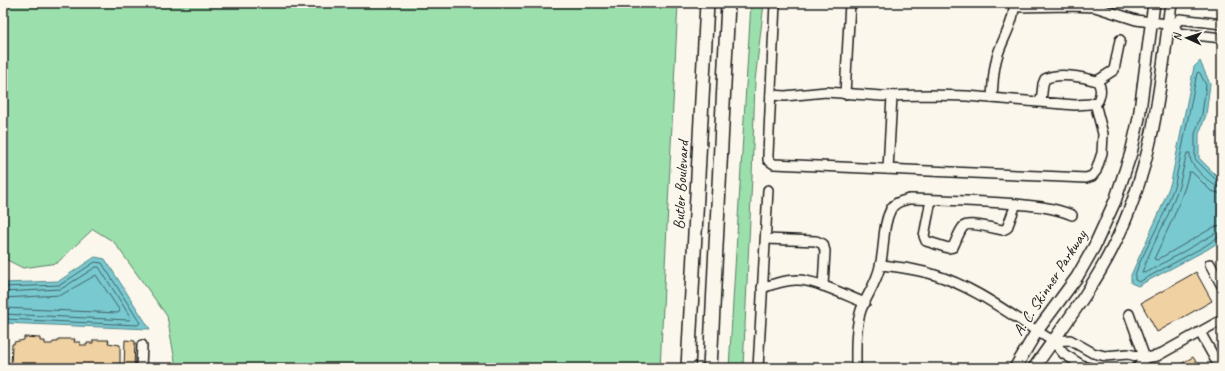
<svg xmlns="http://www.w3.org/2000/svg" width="1225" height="371" font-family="Caveat,sans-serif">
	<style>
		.green { fill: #9be0ac; stroke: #5c7e64 }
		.water { fill: #78c9d0; stroke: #538488 }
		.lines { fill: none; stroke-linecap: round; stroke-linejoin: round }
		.shore { stroke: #416164; stroke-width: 1 }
		.building { fill: #f0d1a2; stroke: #1c1c1c }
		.minor-casing { stroke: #1c1c1c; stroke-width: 12 }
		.major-casing { stroke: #1c1c1c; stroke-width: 14 }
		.highway-casing { stroke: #1c1c1c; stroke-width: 16 }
		.minor { stroke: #fbf7ec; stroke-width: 9 }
		.major { stroke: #fbf7ec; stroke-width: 11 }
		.highway { stroke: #fbf7ec; stroke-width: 13 }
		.labels { text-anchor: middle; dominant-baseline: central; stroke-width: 3.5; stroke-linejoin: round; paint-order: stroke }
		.street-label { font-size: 16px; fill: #1c1c1c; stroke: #fbf7ec }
	</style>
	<rect width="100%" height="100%" fill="#fbf7ec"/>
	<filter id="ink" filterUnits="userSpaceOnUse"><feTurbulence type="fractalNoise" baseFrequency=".025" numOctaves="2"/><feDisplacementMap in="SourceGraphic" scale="8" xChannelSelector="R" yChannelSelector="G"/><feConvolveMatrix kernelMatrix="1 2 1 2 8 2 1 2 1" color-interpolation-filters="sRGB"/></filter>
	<g filter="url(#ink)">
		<g class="green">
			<polygon points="3,3 678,3 660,368 175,368 175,361 167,316 114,242 93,229 57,263 23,268 3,258"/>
			<polygon points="751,3 764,3 755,81 752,177 743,368 729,368"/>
		</g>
		<g class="water">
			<polygon points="1200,61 1210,84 1206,115 1199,134 1199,158 1222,181 1222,240 1208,249 1138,286 1131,283 1131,275 1160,211 1171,182 1194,67"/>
			<polygon points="95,257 105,259 150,329 3,323 3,283 59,281"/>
		</g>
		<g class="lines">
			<g class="shore">
				<polyline points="1222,183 1218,182 1195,159 1195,134 1202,114 1206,85 1200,73 1198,72 1197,73 1175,184 1164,213 1139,264 1135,275 1135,280 1139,282 1205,246 1218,237 1222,237"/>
				<path d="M1222 188C1214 188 1196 170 1192 163 1190 160 1190 156 1190 153H1187L1179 186 1168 215 1151 250 1142 272 1145 273 1151 270 1216 233 1222 232"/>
				<polyline points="1222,194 1211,191 1192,172 1189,172 1185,187 1174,216 1154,259 1157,260 1214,227 1222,226"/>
				<polyline points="3,287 60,285 95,262 102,263 140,323 138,325 3,319"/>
				<polyline points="3,292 61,289 96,267 99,267 131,318 129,320 3,314"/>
				<polyline points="3,298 61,295 96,275 120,311 118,313 3,308"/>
			</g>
		</g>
		<g class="building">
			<polygon points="1196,272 1212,301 1157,332 1141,303"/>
			<polygon points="3,336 6,336 5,368 3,368"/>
			<polygon points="24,337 40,338 40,341 45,341 45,344 52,344 53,342 58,342 58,339 75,339 74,342 80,342 80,345 87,345 87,343 93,343 93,340 109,340 108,343 120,345 120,368 14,368 13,366 11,366 12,344 14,344 14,342 24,340"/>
			<polygon points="125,340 135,341 134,368 124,368"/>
			<polygon points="1193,357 1200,368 1174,368"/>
		</g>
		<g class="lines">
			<g class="minor-casing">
				<g id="minor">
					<polyline points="775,3 768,154 768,160 774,164 1086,178 1092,176 1096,171 1102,153 1103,134 1095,103"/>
					<polyline points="1014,7 1071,6 1095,7 1136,20 1174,25"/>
					<polyline points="1222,24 1180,19 1174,25 1178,33 1222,38"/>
					<polyline points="1097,81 1114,70 1120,40"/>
					<polyline points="845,94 850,3"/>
					<path d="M771 95 785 96 826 92 882 96 929 95 967 96 1075 105 1090 104 1098 101C1101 93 1102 88 1097 81 1083 77 1058 72 1045 79L1043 84 1041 102"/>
					<path d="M992 98C993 84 993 68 998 54 1003 38 1015 21 1014 3"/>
					<polyline points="888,169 892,96"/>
					<path d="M931 200 924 236 926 241 948 248 953 247C956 241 959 232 963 227 968 221 996 229 1003 230L1007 228 1016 204"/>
					<polyline points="766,239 816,241 823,244 825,251 823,286"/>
					<polyline points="1210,264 1222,286"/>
					<path d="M881 265C899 267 917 269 935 275 978 288 1014 318 1053 341"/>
					<path d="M762 288C773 284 784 280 796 280 814 279 847 296 865 303"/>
					<polyline points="1129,314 1145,358"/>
					<polyline points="1200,332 1218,322 1222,321"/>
					<polyline points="141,368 142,345"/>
					<polyline points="758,368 768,190"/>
					<path d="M856 368C856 349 855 329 861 310 867 295 877 282 880 266 885 247 882 226 891 209 895 202 902 201 909 199 940 200 972 201 1003 203 1027 205 1050 206 1072 215"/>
					<polyline points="1090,368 1085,367 1064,354 1053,341 1070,340 1093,353 1105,356 1128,354 1145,358 1157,356 1200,332 1220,368"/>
					<polyline points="1136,368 1138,367 1145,358"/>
				</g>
			</g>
			<g class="major-casing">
				<g id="major">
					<polyline points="1015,368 1037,331 1077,277 1094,247 1115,201 1131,153 1139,118 1154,3"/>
					<path d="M1034 368C1061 329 1091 291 1112 249 1153 169 1160 90 1171 3"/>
				</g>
			</g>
			<g class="highway-casing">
				<g id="highway">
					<polyline points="688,368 707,3"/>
					<polyline points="710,368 728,3"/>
				</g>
			</g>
			<use href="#minor" class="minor"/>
			<use href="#major" class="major"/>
			<use href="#highway" class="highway"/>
		</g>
	</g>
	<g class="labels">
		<g class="street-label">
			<text transform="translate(681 185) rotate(-87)">Butler Boulevard</text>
			<text transform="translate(1050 283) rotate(-57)">A. C. Skinner Parkway</text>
		</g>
	</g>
	<rect width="1225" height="371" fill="none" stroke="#fbf7ec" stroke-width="16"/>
	<rect x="8" y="8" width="1209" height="355" fill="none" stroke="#1c1c1c" stroke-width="1.5" filter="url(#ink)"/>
	<g transform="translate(1187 38) rotate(273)" stroke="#fbf7ec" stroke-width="3" paint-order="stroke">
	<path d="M0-3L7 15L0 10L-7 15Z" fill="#1c1c1c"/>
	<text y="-6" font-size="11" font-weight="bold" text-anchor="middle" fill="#1c1c1c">N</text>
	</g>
</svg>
